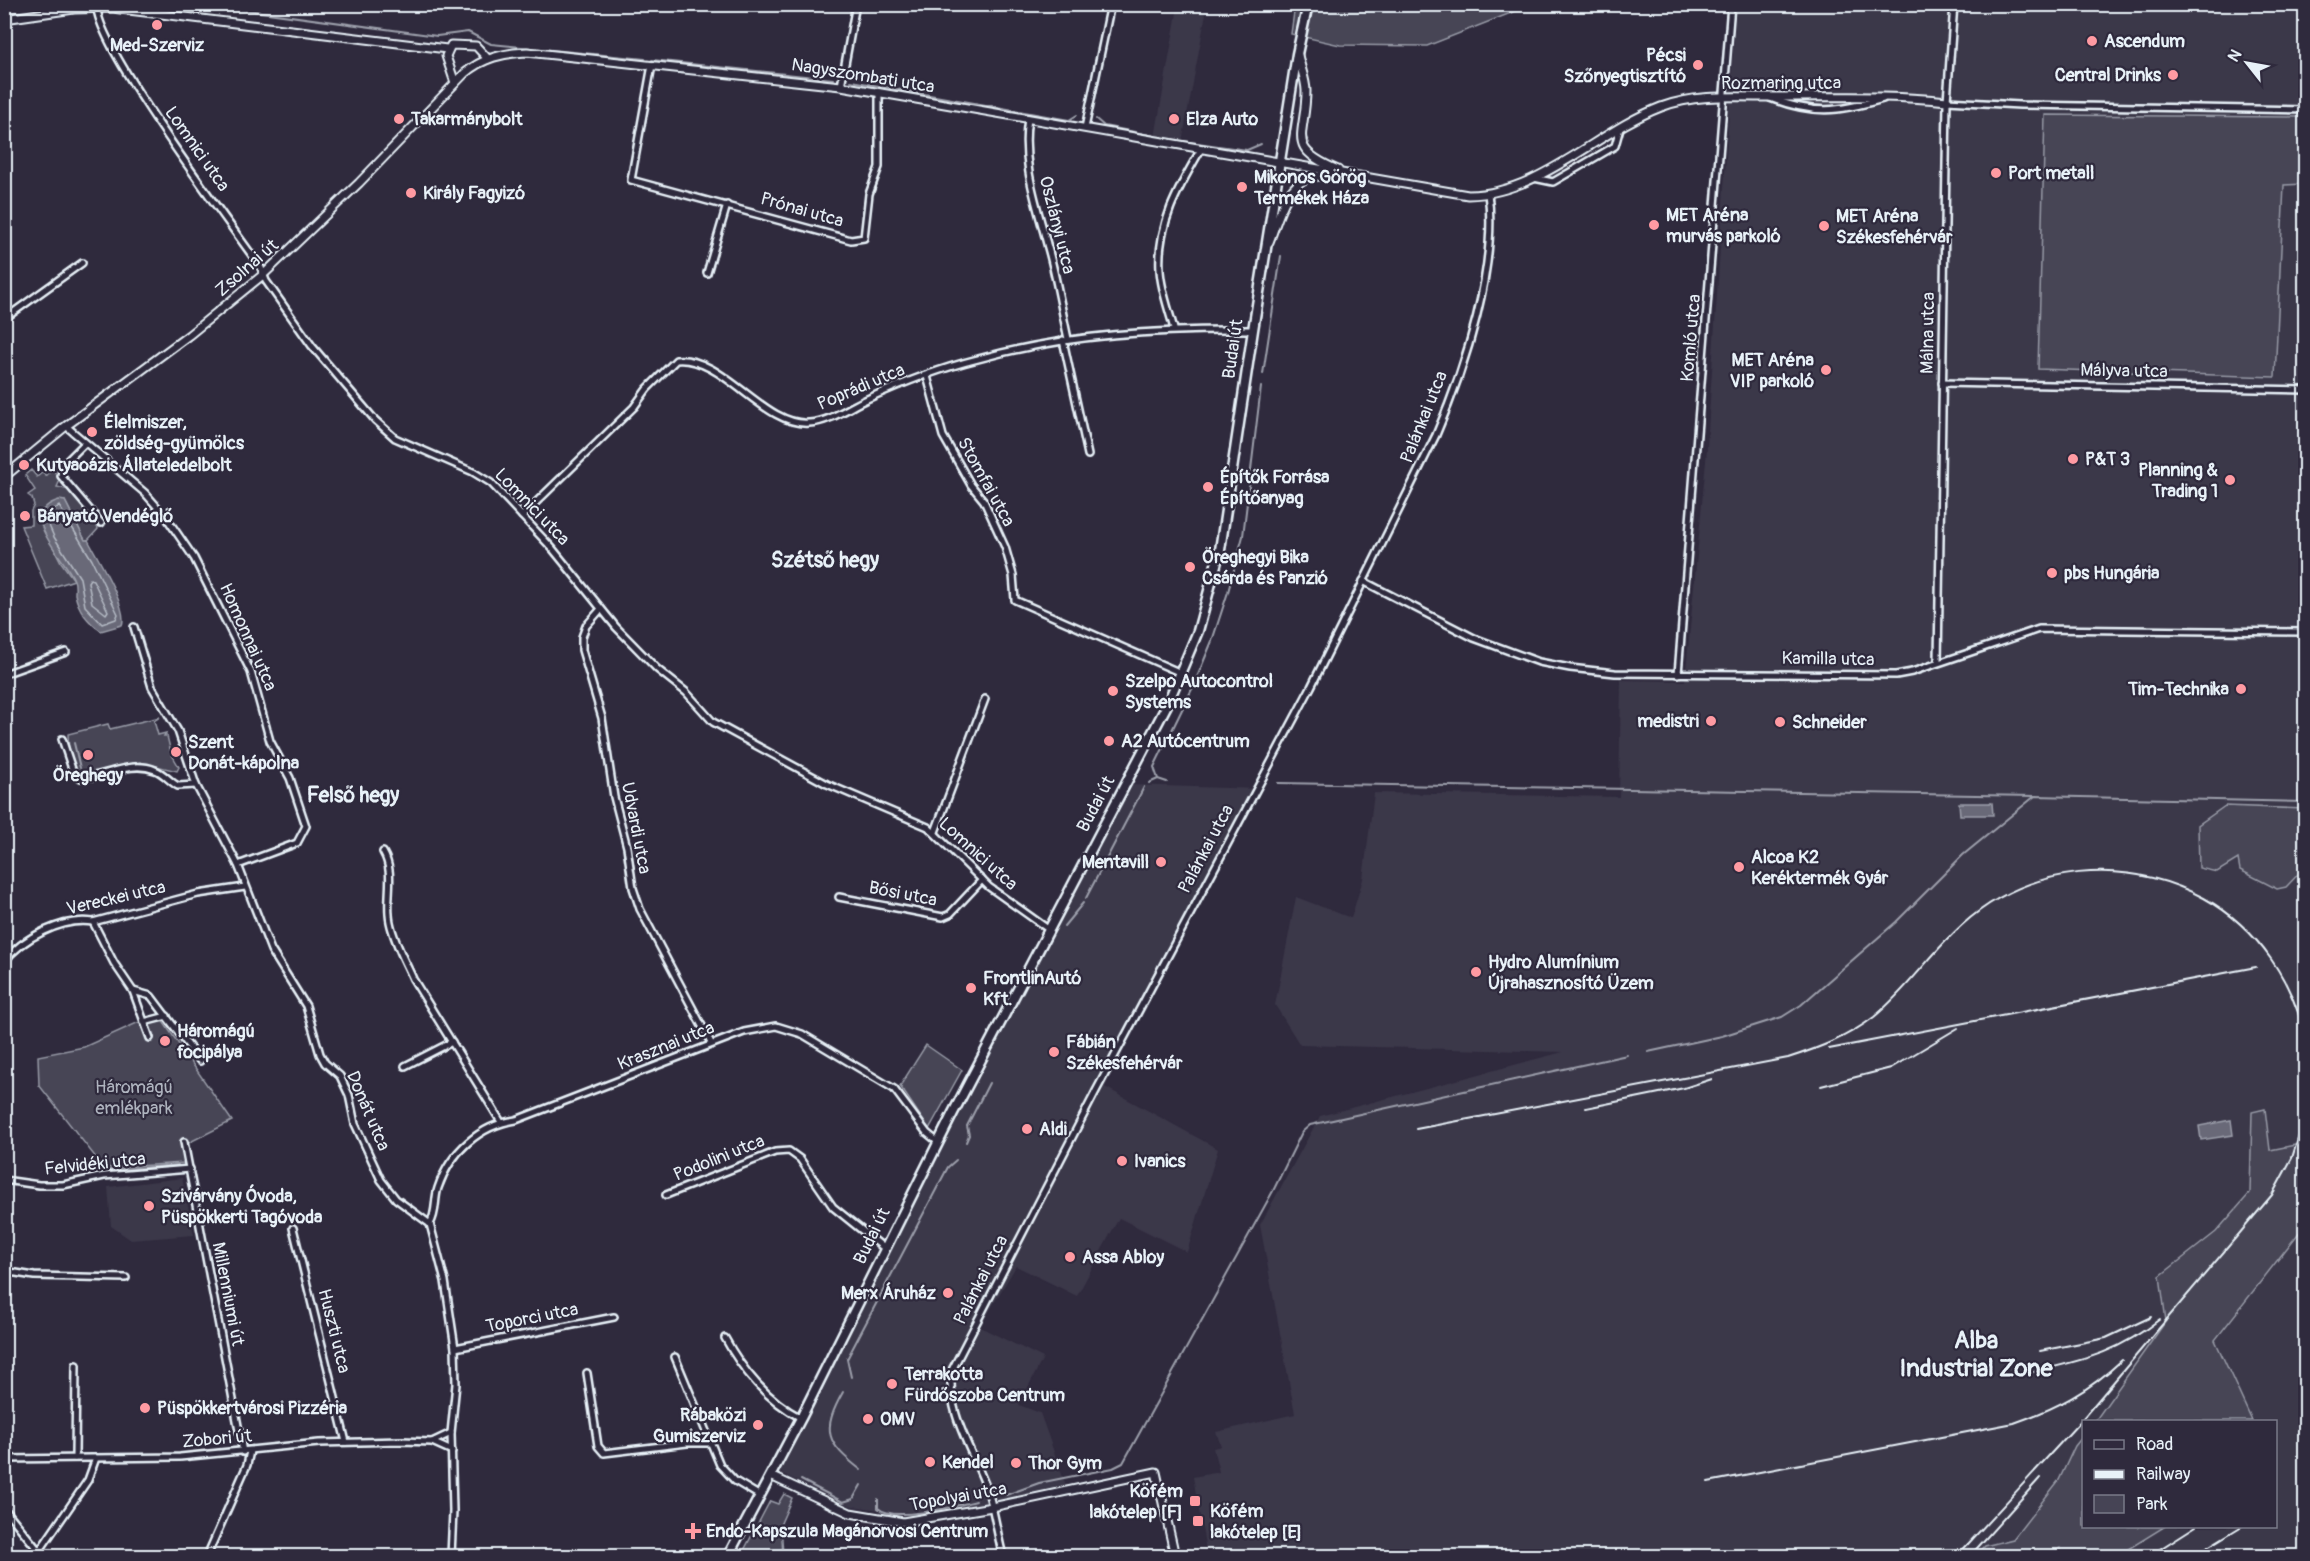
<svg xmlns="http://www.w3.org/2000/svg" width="2310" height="1561" font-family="Pangolin,sans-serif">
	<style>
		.built { fill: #3b3749 }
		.green { fill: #464455; stroke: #979aa6; stroke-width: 1.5 }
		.water { fill: #696978; stroke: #9c9fab; stroke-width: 1.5 }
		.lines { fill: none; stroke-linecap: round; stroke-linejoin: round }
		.shore { stroke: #b5bbc5; stroke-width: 1.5 }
		.stream { stroke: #9c9fab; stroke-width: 2 }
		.minor-casing { stroke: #e8f1f8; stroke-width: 10 }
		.tertiary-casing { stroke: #e8f1f8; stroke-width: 11 }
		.primary-casing { stroke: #e8f1f8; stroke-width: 13 }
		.minor { stroke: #2f2a3d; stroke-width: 5 }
		.tertiary { stroke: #2f2a3d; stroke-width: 7 }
		.primary { stroke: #2f2a3d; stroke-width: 8 }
		.rail { stroke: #e8f1f8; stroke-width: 2 }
		.poi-dot { fill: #ff9aa2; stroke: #2f2a3d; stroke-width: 2 }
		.labels { text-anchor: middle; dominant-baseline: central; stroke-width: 4.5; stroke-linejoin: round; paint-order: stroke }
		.poi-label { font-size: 18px; font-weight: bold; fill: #e8f1f8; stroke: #2f2a3d; text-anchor: start }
		.street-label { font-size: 18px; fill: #e8f1f8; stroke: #2f2a3d }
		.park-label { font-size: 18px; fill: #afb4bf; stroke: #2f2a3d }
		.quarter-label { font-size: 21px; font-weight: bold; fill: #e8f1f8; stroke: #2f2a3d }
		.district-label { font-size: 24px; font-weight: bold; fill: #e8f1f8; stroke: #2f2a3d }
	</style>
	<rect width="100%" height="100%" fill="#2f2a3d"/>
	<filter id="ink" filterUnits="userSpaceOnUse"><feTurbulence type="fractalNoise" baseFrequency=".0167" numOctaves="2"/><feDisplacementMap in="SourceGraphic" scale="12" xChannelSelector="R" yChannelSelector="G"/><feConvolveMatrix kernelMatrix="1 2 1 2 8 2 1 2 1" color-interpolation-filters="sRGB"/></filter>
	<g filter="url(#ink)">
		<g class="built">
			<polygon points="1736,5 2305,5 2305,117 2045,115 2038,368 2275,377 2284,184 2306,184 2305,809 2225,806 2198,826 2199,868 2217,872 2238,859 2286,887 2305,867 2305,1143 2270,1150 2265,1109 2252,1113 2250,1193 2216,1232 2160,1276 2167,1321 2110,1404 2095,1421 2084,1422 2083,1436 2075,1446 2059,1480 2013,1539 1985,1546 1976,1556 1207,1556 1193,1477 1219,1472 1213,1448 1221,1446 1216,1432 1295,1414 1260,1225 1320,1116 1563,1052 1300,1045 1275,1005 1296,897 1351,918 1363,879 1374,793 1619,797 1621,680 1685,681 1706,461"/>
			<polygon points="1178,7 1206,13 1182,142 1155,137"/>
			<polygon points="1129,785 1262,789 1105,1087 1218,1149 1187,1252 1119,1218 1077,1296 1016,1266 980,1327 1043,1358 1019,1405 1040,1413 1069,1494 901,1513 851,1506 776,1471"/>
			<polygon points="182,1178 194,1235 131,1240 111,1226 108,1187"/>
			<polygon points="2305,1225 2305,1556 2117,1556 2164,1527 2276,1526 2276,1422 2252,1421 2215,1340"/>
		</g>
		<g class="green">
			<polygon points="1295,5 1531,5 1427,46 1340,45 1291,34"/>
			<polygon points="2045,115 2305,117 2305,184 2284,185 2275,377 2038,369"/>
			<polygon points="31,470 37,477 43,472 46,476 52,470 61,478 57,487 69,490 93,517 98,529 88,540 85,540 65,501 41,523 61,562 74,580 47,589 21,526 31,525 31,511 34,505 32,498 28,495 35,490 25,475"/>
			<path d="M160 717 154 721 158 735 166 733 164 736H167L171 753 179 767 177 771 140 762 87 775 78 773C70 762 68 747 68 734L108 724 110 729Z"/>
			<polygon points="2225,806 2305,809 2305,867 2286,887 2277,889 2240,870 2238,859 2217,872 2199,868 2198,825"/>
			<polygon points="162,1020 232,1121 182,1146 184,1163 104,1168 39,1085 38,1056 84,1047 137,1023"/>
			<polygon points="926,1045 962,1070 929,1129 900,1086"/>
			<polygon points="2265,1109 2270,1150 2305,1143 2305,1225 2215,1340 2252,1421 2095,1421 2166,1321 2160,1276 2216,1232 2250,1193 2252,1112"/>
			<polygon points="2083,1436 2084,1526 2164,1527 2117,1556 2065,1556 2060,1548 2050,1556 1976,1556 1985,1546 2013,1539 2059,1480 2075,1446"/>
			<polygon points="784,1494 792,1498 781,1523 783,1556 741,1556 770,1501 778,1504"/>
		</g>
		<g class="water">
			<path d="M59 500 65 501 85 540H88C97 557 129 609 122 625L101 631C89 623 78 610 75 594 75 590 76 584 74 580 67 559 13 514 59 500Z"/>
			<polygon points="1959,803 1992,803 1993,815 1960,815"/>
			<polygon points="2231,1120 2233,1135 2201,1140 2199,1126"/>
		</g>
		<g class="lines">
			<g class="shore">
				<polygon points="59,506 92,560 118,614 116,619 102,624 85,606 80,578 54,537 47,521 49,513"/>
				<polygon points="90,579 93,580 108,611 106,614 92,603 88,582"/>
			</g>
			<g class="stream">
				<polyline points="202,4 437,36 468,32 491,44 645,59"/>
				<polyline points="652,60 833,79"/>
				<polyline points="851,81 1069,120 1077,115"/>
				<polyline points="1096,119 1104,126 1155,136"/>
				<polyline points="1304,134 1309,143"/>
				<polyline points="1183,141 1247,150 1261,144"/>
				<polyline points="1263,374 1281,256"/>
				<polyline points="74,743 80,768"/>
				<polyline points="1167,782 1158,779 1154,767 1193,687 1212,641 1228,592 1243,536 1261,387"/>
				<polyline points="1149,783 1158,779"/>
				<polyline points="1278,783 2035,796"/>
				<polyline points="1086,898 1144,787"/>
				<polyline points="1064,926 1083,903"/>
				<polyline points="1648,1052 1722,1036 1782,1017 1801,1005 1896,922 1963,855 2035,796 2306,802"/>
				<polyline points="966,1142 969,1135 967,1126 989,1083"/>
				<polyline points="108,1170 178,1165"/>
				<polyline points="851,1377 847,1359 948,1167 956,1160"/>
				<path d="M843 1392C821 1431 826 1443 861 1470"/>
				<polyline points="801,1480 843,1502 853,1499 861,1485"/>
				<polyline points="1006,1495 1039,1483 1113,1468 1123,1463 1273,1191 1302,1132 1310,1125 1627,1055"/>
				<path d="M878 1499V1508C894 1523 955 1506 976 1501"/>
			</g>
			<g class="minor-casing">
				<g id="minor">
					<path d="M97 7C97 48 231 225 261 268L266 281 312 346 375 420 395 438 473 472 491 483 552 548 616 627 657 669 686 692 713 722 827 784 928 827 989 887 1048 929"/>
					<polyline points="143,11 143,4"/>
					<polyline points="652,65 631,180 851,240 864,238 869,194 879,167 879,92"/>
					<polyline points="841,86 856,4"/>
					<path d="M1770 98C1814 115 1838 112 1883 99"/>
					<polyline points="1947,101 2020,105 2306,110"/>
					<path d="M1028 118C1021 162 1036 202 1047 244 1056 275 1061 307 1068 339"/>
					<polyline points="1085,128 1111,4"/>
					<polyline points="1534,178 1553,182 1615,146 1620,128"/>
					<polyline points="707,273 727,205"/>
					<polyline points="4,319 82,263"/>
					<path d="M1174 329C1169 310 1161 290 1160 270 1157 224 1179 187 1201 149"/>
					<polyline points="1063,340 1088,455"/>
					<polyline points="927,376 943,436 971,485 984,501 1005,547 1013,575 1015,600 1181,673"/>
					<polyline points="1942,383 2306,390"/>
					<polyline points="66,426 145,493 166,517 194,558 251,672 270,741 290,778 306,826 297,843 238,865"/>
					<polyline points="85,443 63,465 61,476 101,523"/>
					<path d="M522 516 634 407 647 389 676 360C723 355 764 427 809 423 830 422 849 407 867 399 902 383 942 368 978 359 1068 334 1160 329 1253 330"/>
					<polyline points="1363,581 1474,638 1539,662 1570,668 1615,673 1896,675 1912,672 2039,629 2306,632"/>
					<polyline points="601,609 586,626 582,637 582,650 602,718 614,797 627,847 633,888 640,909 711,1043"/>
					<polyline points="134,627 152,687 178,731 196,785 238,865 271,950 306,1006 320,1054 325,1063 340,1076 349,1095 355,1124 381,1180 396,1199 430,1224 445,1281 455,1348 456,1384 451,1433 453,1511 451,1556"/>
					<polyline points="1938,662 1947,101 1954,4"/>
					<polyline points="4,674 66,652"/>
					<polyline points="1678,674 1731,4"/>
					<path d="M62 739 73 772 81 778C106 777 130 760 155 770 164 773 170 782 178 786L196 785"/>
					<polyline points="935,832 985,699"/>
					<path d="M383 852C396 874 385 898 390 922 394 942 405 961 413 979L501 1122"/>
					<polyline points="839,897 943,917 950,914 982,880"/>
					<polyline points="93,922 114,963 133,991 150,1038"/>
					<path d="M4 962C22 938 63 917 93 922L198 894 245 887"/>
					<polyline points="133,991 151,996 200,1061"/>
					<polyline points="144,1022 167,1016"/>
					<polyline points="405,1066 452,1042"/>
					<polyline points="184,1142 243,1452"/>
					<polyline points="4,1180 39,1185 63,1185 104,1176 190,1169"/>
					<polyline points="666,1195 775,1152 789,1151 800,1159 833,1207 884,1248"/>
					<path d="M430 1224C437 1212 434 1200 438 1188 450 1152 480 1125 516 1120L744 1032 776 1026 802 1034 894 1089 927 1133 938 1142"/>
					<polyline points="293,1228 346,1442"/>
					<polyline points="4,1271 34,1276 126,1278"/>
					<path d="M725 1338C742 1370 768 1401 801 1418"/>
					<polyline points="455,1348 614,1317"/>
					<polyline points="675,1357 720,1465 735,1481 760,1496"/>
					<polyline points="587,1373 598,1446 604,1453 687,1443 709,1443"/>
					<polyline points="432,1442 451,1433"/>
					<polyline points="75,1458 76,1365"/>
					<polyline points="4,1459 180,1457 319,1443 402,1441 432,1442 452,1451"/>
					<polyline points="4,1508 38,1550"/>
					<polyline points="36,1556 88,1480 96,1458"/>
					<polyline points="207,1556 247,1465 250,1451"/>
					<path d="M1003 1556C998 1537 995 1517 990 1498 977 1456 945 1415 952 1370L1096 1091 1311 687 1436 435C1465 368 1498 266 1488 193"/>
				</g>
			</g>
			<g class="tertiary-casing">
				<g id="tertiary">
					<polyline points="4,19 74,9 112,8 447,49"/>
					<path d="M1298 55C1300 66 1306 80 1306 91 1306 137 1284 147 1338 170"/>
					<polyline points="455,83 446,56 451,45 476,46 488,59"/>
					<path d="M1269 242C1278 220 1285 184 1311 177 1320 175 1330 177 1339 176"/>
					<path d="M4 477 66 426 189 335 264 274 359 183 465 73C483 58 503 53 527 52L841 86 1468 195C1540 194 1596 132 1661 107 1700 92 1746 98 1787 97 1840 97 1894 95 1947 101"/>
					<polyline points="771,1476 850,1513 903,1522 992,1507 1156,1472 1175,1556"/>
				</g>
			</g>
			<g class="primary-casing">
				<polyline id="primary" points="728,1556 801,1418 953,1113 1167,705 1198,631 1220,550 1253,330 1297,54 1308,4"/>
			</g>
			<use href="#minor" class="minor"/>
			<use href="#tertiary" class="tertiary"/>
			<use href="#primary" class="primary"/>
			<g class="rail">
				<polyline points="1829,1049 2256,967"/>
				<polyline points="1821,1086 1891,1068 1958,1028"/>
				<polyline points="1586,1108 1684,1088 1712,1079"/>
				<path d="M1416 1129 1788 1058C1819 1048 1848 1037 1874 1017 1907 990 1931 953 1962 925 2029 864 2126 856 2204 898 2258 928 2294 982 2306 1042"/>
				<polyline points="2040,1351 2106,1338 2151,1317"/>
				<path d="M2017 1376C2075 1361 2111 1358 2160 1319"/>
				<path d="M1708 1482 2014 1423C2057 1408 2088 1392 2122 1360"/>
				<polyline points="1957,1556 2078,1424 2272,1195 2292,1158 2306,1113"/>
				<polyline points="1970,1556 2040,1478"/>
				<polyline points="2149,1556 2196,1526"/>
				<polyline points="2193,1556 2242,1526"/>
			</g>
		</g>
	</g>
	<g class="poi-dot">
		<circle cx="157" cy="25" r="6"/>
		<circle cx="2092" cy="41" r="6"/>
		<circle cx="1698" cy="65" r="6"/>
		<circle cx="2173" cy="75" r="6"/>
		<circle cx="399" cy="119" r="6"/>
		<circle cx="1174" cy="119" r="6"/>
		<circle cx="1996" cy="173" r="6"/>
		<circle cx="1242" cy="187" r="6"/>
		<circle cx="411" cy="193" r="6"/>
		<circle cx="1654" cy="225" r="6"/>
		<circle cx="1824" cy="226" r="6"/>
		<circle cx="1826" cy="370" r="6"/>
		<circle cx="92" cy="432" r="6"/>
		<circle cx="2073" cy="459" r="6"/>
		<circle cx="24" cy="465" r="6"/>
		<circle cx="2230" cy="480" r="6"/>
		<circle cx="1208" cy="487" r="6"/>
		<circle cx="25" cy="516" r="6"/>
		<circle cx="1190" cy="567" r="6"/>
		<circle cx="2052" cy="573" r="6"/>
		<circle cx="2241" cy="689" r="6"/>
		<circle cx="1113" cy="691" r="6"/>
		<circle cx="1711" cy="721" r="6"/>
		<circle cx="1780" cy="722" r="6"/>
		<circle cx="1109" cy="741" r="6"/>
		<circle cx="176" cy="752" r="6"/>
		<circle cx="88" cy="755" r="6"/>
		<circle cx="1161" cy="862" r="6"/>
		<circle cx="1739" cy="867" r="6"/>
		<circle cx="1476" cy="972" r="6"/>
		<circle cx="971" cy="988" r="6"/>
		<circle cx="165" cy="1041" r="6"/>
		<circle cx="1054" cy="1052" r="6"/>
		<circle cx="1027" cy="1129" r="6"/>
		<circle cx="1122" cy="1161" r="6"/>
		<circle cx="149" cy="1206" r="6"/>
		<circle cx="1070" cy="1257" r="6"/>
		<circle cx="948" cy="1293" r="6"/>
		<circle cx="892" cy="1384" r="6"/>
		<circle cx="145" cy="1408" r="6"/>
		<circle cx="868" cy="1419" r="6"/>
		<circle cx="758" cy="1425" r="6"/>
		<circle cx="930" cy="1462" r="6"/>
		<circle cx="1016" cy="1463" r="6"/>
		<rect x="1189" y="1495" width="12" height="12" rx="3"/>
		<rect x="1192" y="1515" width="12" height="12" rx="3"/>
		<path d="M690 1522h6v6h6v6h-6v6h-6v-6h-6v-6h6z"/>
	</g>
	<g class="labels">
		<g class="poi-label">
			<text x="2104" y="41">Ascendum</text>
			<text x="157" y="45" text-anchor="middle">Med-Szerviz</text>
			<text x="1686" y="55" text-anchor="end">Pécsi<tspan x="1686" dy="21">Szőnyegtisztító</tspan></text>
			<text x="2161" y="75" text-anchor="end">Central Drinks</text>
			<text x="411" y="119">Takarmánybolt</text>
			<text x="1186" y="119">Elza Auto</text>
			<text x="2008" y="173">Port metall</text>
			<text x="1254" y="177">Mikonos Görög<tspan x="1254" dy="21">Termékek Háza</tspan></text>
			<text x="423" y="193">Király Fagyizó</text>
			<text x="1666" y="215">MET Aréna<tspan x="1666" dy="21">murvás parkoló</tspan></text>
			<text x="1836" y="216">MET Aréna<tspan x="1836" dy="21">Székesfehérvár</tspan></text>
			<text x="1814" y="360" text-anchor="end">MET Aréna<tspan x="1814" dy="21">VIP parkoló</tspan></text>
			<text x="104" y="422">Élelmiszer,<tspan x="104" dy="21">zöldség-gyümölcs</tspan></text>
			<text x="2085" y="459">P&amp;T 3</text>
			<text x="36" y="465">Kutyaoázis Állateledelbolt</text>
			<text x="2218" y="470" text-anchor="end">Planning &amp;<tspan x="2218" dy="21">Trading 1</tspan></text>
			<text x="1220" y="477">Építők Forrása<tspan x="1220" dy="21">Építőanyag</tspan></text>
			<text x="37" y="516">Bányató Vendéglő</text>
			<text x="1202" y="557">Öreghegyi Bika<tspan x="1202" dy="21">Csárda és Panzió</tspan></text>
			<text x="2064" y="573">pbs Hungária</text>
			<text x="1125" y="681">Szelpo Autocontrol<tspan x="1125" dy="21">Systems</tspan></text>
			<text x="2229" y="689" text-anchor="end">Tim-Technika</text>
			<text x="1699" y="721" text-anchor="end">medistri</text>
			<text x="1792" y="722">Schneider</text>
			<text x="1121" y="741">A2 Autócentrum</text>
			<text x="188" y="742">Szent<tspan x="188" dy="21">Donát-kápolna</tspan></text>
			<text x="88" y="775" text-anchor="middle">Öreghegy</text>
			<text x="1751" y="857">Alcoa K2<tspan x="1751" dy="21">Keréktermék Gyár</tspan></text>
			<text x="1149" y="862" text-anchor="end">Mentavill</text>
			<text x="1488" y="962">Hydro Alumínium<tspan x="1488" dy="21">Újrahasznosító Üzem</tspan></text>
			<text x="983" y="978">FrontlinAutó<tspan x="983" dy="21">Kft.</tspan></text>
			<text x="177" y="1031">Háromágú<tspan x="177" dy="21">focipálya</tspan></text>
			<text x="1066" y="1042">Fábián<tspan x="1066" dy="21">Székesfehérvár</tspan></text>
			<text x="1039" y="1129">Aldi</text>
			<text x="1134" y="1161">Ivanics</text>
			<text x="161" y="1196">Szivárvány Óvoda,<tspan x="161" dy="21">Püspökkerti Tagóvoda</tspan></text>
			<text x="1082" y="1257">Assa Abloy</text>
			<text x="936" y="1293" text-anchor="end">Merx Áruház</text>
			<text x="904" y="1374">Terrakotta<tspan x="904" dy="21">Fürdőszoba Centrum</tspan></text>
			<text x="157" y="1408">Püspökkertvárosi Pizzéria</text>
			<text x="746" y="1415" text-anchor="end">Rábaközi<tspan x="746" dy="21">Gumiszerviz</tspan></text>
			<text x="880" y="1419">OMV</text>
			<text x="942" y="1462">Kendel</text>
			<text x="1028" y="1463">Thor Gym</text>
			<text x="1183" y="1491" text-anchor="end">Köfém<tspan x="1183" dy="21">lakótelep [F]</tspan></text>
			<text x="1210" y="1511">Köfém<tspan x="1210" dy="21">lakótelep [E]</tspan></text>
			<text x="706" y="1531">Endo-Kapszula Magánorvosi Centrum</text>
		</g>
		<g class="street-label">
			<text transform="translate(863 76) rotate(9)">Nagyszombati utca</text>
			<text x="1781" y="83">Rozmaring utca</text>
			<text transform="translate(197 149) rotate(55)">Lomnici utca</text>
			<text transform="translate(802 210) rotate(16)">Prónai utca</text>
			<text transform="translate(1057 225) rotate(76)">Oszlányi utca</text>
			<text transform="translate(247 268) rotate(-41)">Zsolnai út</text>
			<text transform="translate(1928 333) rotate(-89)">Málna utca</text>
			<text transform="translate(1691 338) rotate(-85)">Komló utca</text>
			<text transform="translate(1233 349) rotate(-82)">Budai út</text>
			<text transform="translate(2124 371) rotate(1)">Mályva utca</text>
			<text transform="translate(861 387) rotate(-23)">Poprádi utca</text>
			<text transform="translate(1424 417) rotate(-68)">Palánkai utca</text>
			<text transform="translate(986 482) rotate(61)">Stomfai utca</text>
			<text transform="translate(532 507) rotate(46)">Lomnici utca</text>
			<text transform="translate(248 637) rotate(66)">Homonnai utca</text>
			<text transform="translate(1828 659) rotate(1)">Kamilla utca</text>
			<text transform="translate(1096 804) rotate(-62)">Budai út</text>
			<text transform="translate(636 828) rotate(79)">Udvardi utca</text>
			<text transform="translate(1206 849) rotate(-62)">Palánkai utca</text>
			<text transform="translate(978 854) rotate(42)">Lomnici utca</text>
			<text transform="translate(903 894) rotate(11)">Bősi utca</text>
			<text transform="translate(116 898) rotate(-13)">Vereckei utca</text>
			<text transform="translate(666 1046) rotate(-22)">Krasznai utca</text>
			<text transform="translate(368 1111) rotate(67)">Donát utca</text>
			<text transform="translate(719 1158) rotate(-22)">Podolini utca</text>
			<text transform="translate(95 1164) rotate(-6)">Felvidéki utca</text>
			<text transform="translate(872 1236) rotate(-64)">Budai út</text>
			<text transform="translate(981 1280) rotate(-63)">Palánkai utca</text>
			<text transform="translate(228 1294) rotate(79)">Millenniumi út</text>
			<text transform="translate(532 1318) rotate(-11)">Toporci utca</text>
			<text transform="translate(334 1331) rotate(76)">Huszti utca</text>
			<text transform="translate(217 1439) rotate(-5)">Zobori út</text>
			<text transform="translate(958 1497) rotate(-10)">Topolyai utca</text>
		</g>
		<g class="park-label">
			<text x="134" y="1087">Háromágú<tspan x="134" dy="21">emlékpark</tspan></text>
		</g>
		<g class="quarter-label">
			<text x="825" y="560">Szétső hegy</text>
			<text x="353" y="795">Felső hegy</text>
		</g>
		<g class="district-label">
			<text x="1976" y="1340">Alba<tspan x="1976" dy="28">Industrial Zone</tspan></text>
		</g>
	</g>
	<rect width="2310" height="1561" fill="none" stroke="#2f2a3d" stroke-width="24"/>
	<rect x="12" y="12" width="2286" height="1537" fill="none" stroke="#e8f1f8" stroke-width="2" filter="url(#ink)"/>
	<rect x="2082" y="1420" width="195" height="108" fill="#2f2a3d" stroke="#797a88" stroke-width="1.5"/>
	<rect x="2094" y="1440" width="30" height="9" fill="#2f2a3d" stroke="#797a88" stroke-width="1.5"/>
	<text x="2136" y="1450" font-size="18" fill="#e8f1f8">Road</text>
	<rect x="2094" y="1470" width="30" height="9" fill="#e8f1f8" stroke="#797a88" stroke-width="1.5"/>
	<text x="2136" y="1480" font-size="18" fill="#e8f1f8">Railway</text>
	<rect x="2094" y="1495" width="30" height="18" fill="#464455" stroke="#797a88" stroke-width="1.5"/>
	<text x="2136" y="1510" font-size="18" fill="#e8f1f8">Park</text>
	<g transform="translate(2247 63) rotate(301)" stroke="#2f2a3d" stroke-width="4.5" paint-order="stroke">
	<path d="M0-4.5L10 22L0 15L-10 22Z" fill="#e8f1f8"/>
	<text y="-9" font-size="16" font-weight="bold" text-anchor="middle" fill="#e8f1f8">N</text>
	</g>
</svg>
